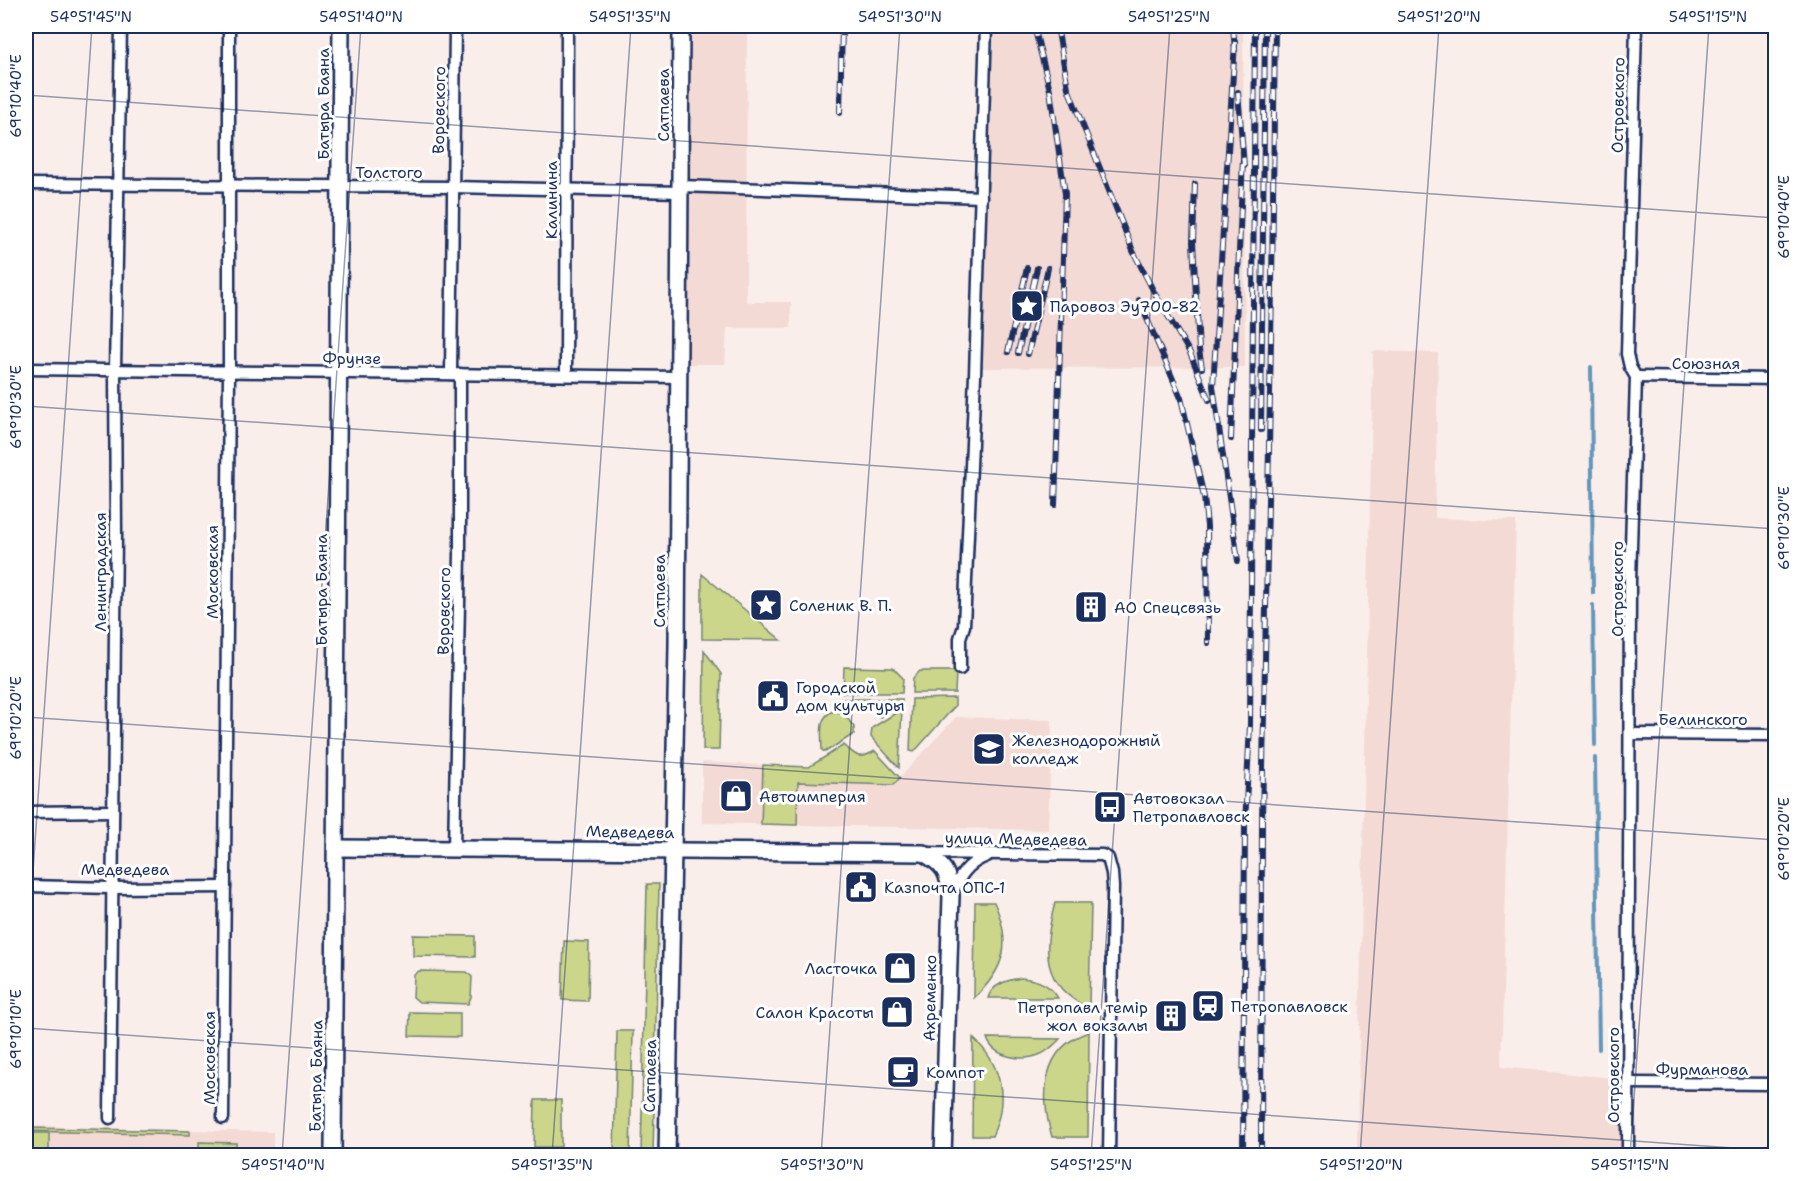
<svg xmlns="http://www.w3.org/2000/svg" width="1801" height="1181" font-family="'Shantell Sans',sans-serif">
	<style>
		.built { fill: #f3dad4 }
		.green { fill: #cbd68a; stroke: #738274; stroke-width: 1.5 }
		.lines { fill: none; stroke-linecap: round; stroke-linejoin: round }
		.stream { stroke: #6497ba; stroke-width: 4 }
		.street-casing { stroke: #1b2f5e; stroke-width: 15 }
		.secondary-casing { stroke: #1b2f5e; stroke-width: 20 }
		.street { stroke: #fff; stroke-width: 10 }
		.secondary { stroke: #fff; stroke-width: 15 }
		.rail-casing { stroke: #1b2f5e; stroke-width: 6 }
		.rail { stroke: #fff; stroke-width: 4; stroke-dasharray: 11; stroke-linecap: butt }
		.ticks { fill: none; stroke: #1b2f5e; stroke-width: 1.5; stroke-opacity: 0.45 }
		.labels { text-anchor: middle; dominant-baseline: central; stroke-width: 6; stroke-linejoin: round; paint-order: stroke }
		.street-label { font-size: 16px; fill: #1b2f5e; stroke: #fff }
		.poi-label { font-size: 16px; fill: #1b2f5e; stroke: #fff; text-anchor: start }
		.neatline { fill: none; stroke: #1b2f5e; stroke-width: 2 }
		.ticks-label { font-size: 15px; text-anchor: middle; fill: #1b2f5e }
	</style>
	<rect width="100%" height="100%" fill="#faeeeb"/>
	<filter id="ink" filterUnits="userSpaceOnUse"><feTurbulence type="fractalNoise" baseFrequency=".0167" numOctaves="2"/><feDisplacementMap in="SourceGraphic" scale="12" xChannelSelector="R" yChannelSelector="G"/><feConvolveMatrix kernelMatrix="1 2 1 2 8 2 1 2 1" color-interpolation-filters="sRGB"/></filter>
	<g filter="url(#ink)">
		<g class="built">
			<polygon points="691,26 747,26 746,302 791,302 791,328 727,328 725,364 688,364"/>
			<polygon points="994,26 1243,26 1245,367 980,368"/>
			<polygon points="1373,351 1438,353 1435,518 1516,521 1501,1067 1623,1079 1622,1155 1358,1155 1357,1148"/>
			<polygon points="956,717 1052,720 1048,830 797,825 798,782 893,785"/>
			<polygon points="702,762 763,765 761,824 702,823"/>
			<polygon points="26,1126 273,1132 273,1154 324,1156 26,1156"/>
		</g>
		<g class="green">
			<polygon points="702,574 781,640 702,639"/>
			<polygon points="704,650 721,674 719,750 703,750"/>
			<polygon points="844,667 893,668 903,678 902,693 843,693"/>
			<polygon points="920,671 956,671 955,693 912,693 913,678"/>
			<polygon points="955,698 955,706 914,752 910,751 912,699"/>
			<path d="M843 699H902V703L880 717C867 706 865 703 850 712L843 704Z"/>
			<polygon points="902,709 899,768 871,737 872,728"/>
			<path d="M834 711 843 713 854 727V734L825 752 822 750C822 736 817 716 834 711Z"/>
			<path d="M844 745C857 757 859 760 875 751L900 778 893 785 798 782 797 825 761 824 763 765 809 767Z"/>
			<polygon points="647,884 659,884 653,1156 641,1155"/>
			<path d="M975 902H994C1012 942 1006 968 974 998Z"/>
			<path d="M1055 903H1091L1089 1008C1040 986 1043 948 1055 903Z"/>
			<polygon points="413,935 475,936 475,957 413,956"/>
			<polygon points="564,941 589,942 588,1001 562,1000"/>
			<polygon points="419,971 467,972 472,977 471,997 468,1004 419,1002 413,997 414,975"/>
			<path d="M1021 978C1036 979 1050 984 1058 998H988C992 984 1008 980 1021 978Z"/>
			<polygon points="410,1012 460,1013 460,1037 409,1036"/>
			<polygon points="617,1031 633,1031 630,1155 614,1155"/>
			<path d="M1089 1032 1088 1137H1052C1040 1096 1041 1047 1089 1032Z"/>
			<path d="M973 1038C1002 1064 1009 1100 992 1136H972Z"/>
			<path d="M987 1038 1060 1039C1054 1045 1049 1051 1041 1054 1024 1062 993 1058 987 1038Z"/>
			<polygon points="535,1100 561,1100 561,1147 534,1147"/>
			<polygon points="26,1128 190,1131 190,1135 26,1131"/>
			<rect x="26" y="1133" width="23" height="22"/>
			<polygon points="199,1142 236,1143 236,1155 199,1155"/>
		</g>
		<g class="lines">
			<g class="stream">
				<polyline points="1591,367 1593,593"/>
				<polyline points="1593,605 1595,745"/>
				<polyline points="1595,758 1599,1049"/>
			</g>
			<g class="street-casing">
				<g id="street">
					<polyline points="26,184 453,187 681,192"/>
					<polyline points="681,186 981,197"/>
					<polyline points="26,369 679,377"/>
					<polyline points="451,374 455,26"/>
					<polyline points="566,375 567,26"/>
					<polyline points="1636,377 1776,379"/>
					<polyline points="960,669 960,638 964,626 975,375 986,26"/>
					<polyline points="1630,734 1776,735"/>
					<polyline points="26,812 113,811"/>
					<polyline points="454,849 460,555 460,374"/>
					<polyline points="923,853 1102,855 1108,858 1112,873 1113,887 1109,1156"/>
					<polyline points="26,886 112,888 225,887"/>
					<path d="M951 896C959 877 967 863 987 856"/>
					<polyline points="1628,1083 1776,1084"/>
					<polyline points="110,1118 116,534 115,371 121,26"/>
					<polyline points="223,1118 229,373 229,26"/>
					<polyline points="1628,1156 1630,581 1636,377 1630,367 1627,354 1636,26"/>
				</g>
			</g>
			<g class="secondary-casing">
				<g id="secondary">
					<path d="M336 848 923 853C945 865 948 872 951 896L943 1156"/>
					<polyline points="333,1156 341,26"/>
					<polyline points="667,1156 677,646 681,26"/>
				</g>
			</g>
			<use href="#street" class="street"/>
			<use href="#secondary" class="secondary"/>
			<g class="rail-casing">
				<g id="rail">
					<polyline points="1034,26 1050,90 1065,194 1055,505"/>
					<polyline points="1057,26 1068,88 1133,251 1155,294 1190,353 1209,400"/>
					<polyline points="1233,26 1235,50"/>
					<polyline points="1235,42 1213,386 1238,561"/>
					<polyline points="1238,92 1244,166"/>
					<polyline points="840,113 842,26"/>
					<polyline points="1195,184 1193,242 1199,350 1202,368"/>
					<polyline points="1139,300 1181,398 1204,497 1207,526 1208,643"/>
					<polyline points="1008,352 1027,268"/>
					<polyline points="1018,353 1037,268"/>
					<polyline points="1028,354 1048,268"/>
					<polyline points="1261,430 1265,26"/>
					<polyline points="1231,439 1243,158"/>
					<polyline points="1243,1156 1245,824 1250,725 1255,26"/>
					<polyline points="1261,1156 1262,821 1272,287 1275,26"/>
				</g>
			</g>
			<use href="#rail" class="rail"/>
		</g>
	</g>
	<path class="ticks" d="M26 95 1776 218M26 406 1776 529M26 717 1776 840M26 971 92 26M26 1028 1776 1151M282 1156 361 26M552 1156 631 26M821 1156 900 26M1091 1156 1170 26M1360 1156 1439 26M1630 1156 1709 26"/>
	<defs>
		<g id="sight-square" transform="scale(1.725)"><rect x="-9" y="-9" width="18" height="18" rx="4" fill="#1b2f5e" stroke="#fff"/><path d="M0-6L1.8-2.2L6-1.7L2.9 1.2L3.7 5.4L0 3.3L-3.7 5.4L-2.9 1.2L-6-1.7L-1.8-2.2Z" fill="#fff"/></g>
		<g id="building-square" transform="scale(1.725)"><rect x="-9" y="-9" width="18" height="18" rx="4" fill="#1b2f5e" stroke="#fff"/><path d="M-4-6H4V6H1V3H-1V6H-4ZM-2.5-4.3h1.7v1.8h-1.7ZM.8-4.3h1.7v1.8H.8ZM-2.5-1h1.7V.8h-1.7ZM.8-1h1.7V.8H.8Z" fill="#fff"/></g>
		<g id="civic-square" transform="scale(1.725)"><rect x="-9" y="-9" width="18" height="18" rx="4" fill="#1b2f5e" stroke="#fff"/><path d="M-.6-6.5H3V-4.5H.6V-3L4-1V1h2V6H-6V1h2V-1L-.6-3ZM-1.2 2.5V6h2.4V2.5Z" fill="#fff"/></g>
		<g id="university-square" transform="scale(1.725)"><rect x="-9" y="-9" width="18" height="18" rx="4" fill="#1b2f5e" stroke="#fff"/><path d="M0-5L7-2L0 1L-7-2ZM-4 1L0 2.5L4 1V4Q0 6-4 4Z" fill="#fff"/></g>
		<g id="shop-square" transform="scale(1.725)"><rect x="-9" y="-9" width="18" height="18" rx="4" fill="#1b2f5e" stroke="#fff"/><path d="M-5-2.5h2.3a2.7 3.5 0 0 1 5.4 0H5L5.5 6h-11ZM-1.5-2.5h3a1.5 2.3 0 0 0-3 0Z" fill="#fff"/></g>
		<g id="bus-square" transform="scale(1.725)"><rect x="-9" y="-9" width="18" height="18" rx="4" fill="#1b2f5e" stroke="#fff"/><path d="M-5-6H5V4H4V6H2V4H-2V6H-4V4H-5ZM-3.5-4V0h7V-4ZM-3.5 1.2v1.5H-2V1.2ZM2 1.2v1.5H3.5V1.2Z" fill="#fff"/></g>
		<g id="station-square" transform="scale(1.725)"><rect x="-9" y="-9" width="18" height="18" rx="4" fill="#1b2f5e" stroke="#fff"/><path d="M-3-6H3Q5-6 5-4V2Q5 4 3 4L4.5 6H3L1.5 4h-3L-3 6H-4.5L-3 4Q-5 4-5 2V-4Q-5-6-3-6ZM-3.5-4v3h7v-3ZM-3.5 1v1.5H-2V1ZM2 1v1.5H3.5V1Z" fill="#fff"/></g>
		<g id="cafe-square" transform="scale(1.725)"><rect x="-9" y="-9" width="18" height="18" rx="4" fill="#1b2f5e" stroke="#fff"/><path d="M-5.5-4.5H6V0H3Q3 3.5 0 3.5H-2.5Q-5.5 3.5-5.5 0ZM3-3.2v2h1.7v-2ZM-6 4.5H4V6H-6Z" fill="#fff"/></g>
	</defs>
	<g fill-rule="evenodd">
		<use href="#sight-square" x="1027" y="306"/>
		<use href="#sight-square" x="766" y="605"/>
		<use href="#building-square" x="1091" y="607"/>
		<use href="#civic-square" x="773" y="696"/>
		<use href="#university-square" x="989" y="749"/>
		<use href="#shop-square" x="736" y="796"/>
		<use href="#bus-square" x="1110" y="807"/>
		<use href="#civic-square" x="861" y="887"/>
		<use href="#shop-square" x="900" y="968"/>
		<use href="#station-square" x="1208" y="1006"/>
		<use href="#shop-square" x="897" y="1012"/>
		<use href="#building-square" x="1171" y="1016"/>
		<use href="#cafe-square" x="903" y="1072"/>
	</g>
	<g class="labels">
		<g class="street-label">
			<text transform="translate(323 104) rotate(-90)">Батыра Баяна</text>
			<text transform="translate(663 105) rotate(-90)">Сатпаева</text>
			<text transform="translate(1618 105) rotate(-89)">Островского</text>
			<text transform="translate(439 110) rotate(-89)">Воровского</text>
			<text x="389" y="172">Толстого</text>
			<text transform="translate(551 200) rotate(-90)">Калинина</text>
			<text x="352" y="358">Фрунзе</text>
			<text x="1706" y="363">Союзная</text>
			<text transform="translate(100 572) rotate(-90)">Ленинградская</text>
			<text transform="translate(212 572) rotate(-90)">Московская</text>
			<text transform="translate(1617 589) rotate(-90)">Островского</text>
			<text transform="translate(321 590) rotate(-90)">Батыра Баяна</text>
			<text transform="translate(659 591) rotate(-90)">Сатпаева</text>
			<text transform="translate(444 611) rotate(-89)">Воровского</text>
			<text x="1703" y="719">Белинского</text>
			<text transform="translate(630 832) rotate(1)">Медведева</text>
			<text transform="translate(1016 839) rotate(1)">улица Медведева</text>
			<text x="125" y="869">Медведева</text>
			<text transform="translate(930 998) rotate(-89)">Ахременко</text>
			<text transform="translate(209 1058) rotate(-90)">Московская</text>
			<text x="1702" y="1069">Фурманова</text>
			<text transform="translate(1613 1075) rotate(-90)">Островского</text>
			<text transform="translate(316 1076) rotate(-89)">Батыра Баяна</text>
			<text transform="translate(650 1076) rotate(-89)">Сатпаева</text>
		</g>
		<g class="poi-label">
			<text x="1050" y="306">Паровоз Эу700-82</text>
			<text x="789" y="605">Соленик В. П.</text>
			<text x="1114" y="607">АО Спецсвязь</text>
			<text x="796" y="687">Городской<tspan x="796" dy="18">дом культуры</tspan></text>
			<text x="1012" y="740">Железнодорожный<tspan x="1012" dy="18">колледж</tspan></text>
			<text x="759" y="796">Автоимперия</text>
			<text x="1133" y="798">Автовокзал<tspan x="1133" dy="18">Петропавловск</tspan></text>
			<text x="884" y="887">Казпочта ОПС-1</text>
			<text x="877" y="968" text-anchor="end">Ласточка</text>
			<text x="1231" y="1006">Петропавловск</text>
			<text x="1148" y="1007" text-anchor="end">Петропавл темір<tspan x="1148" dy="18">жол вокзалы</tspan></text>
			<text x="874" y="1012" text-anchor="end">Салон Красоты</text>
			<text x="926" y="1072">Компот</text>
		</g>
	</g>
	<rect width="1801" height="1181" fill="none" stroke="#fff" stroke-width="66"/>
	<rect x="33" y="33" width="1735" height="1115" class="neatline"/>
	<g class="ticks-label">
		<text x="91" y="22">54°51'45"N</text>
		<text x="361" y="22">54°51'40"N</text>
		<text x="630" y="22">54°51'35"N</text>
		<text x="900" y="22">54°51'30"N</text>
		<text x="1169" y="22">54°51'25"N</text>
		<text x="1439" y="22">54°51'20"N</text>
		<text x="1708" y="22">54°51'15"N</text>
		<text transform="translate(16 96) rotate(-90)" y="5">69°10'40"E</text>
		<text transform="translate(1784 217) rotate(-90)" y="5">69°10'40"E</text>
		<text transform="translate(16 407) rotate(-90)" y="5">69°10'30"E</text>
		<text transform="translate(1784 528) rotate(-90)" y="5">69°10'30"E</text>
		<text transform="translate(16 718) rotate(-90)" y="5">69°10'20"E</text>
		<text transform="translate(1784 839) rotate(-90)" y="5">69°10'20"E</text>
		<text transform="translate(16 1029) rotate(-90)" y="5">69°10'10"E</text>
		<text x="283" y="1170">54°51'40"N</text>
		<text x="552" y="1170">54°51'35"N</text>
		<text x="822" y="1170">54°51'30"N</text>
		<text x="1091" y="1170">54°51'25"N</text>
		<text x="1361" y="1170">54°51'20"N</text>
		<text x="1630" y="1170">54°51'15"N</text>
	</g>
</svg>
